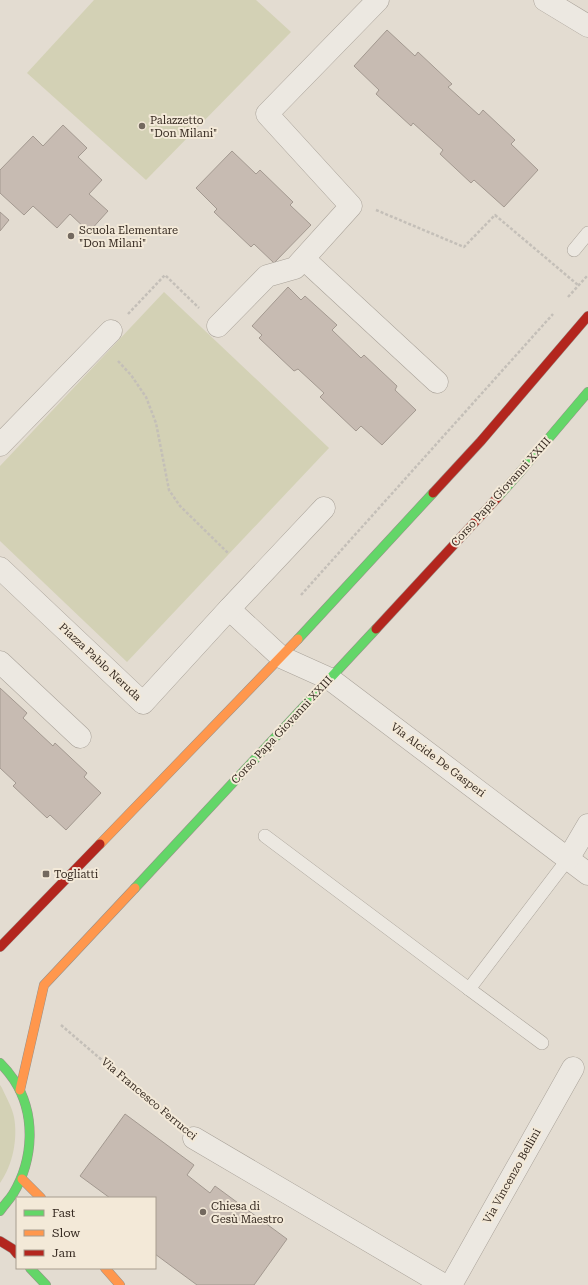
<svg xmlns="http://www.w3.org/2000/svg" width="588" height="1285" font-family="'Roboto Serif',serif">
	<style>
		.green { fill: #d3d1b5 }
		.building { fill: #c7bbb2; stroke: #a39990 }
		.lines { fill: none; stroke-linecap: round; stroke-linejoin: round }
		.lane-casing { stroke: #a9a299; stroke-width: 14 }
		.street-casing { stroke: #a9a299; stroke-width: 23 }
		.fast-casing { stroke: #98918a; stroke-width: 10 }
		.slow-casing { stroke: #98918a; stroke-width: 10 }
		.jam-casing { stroke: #98918a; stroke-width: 10 }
		.path { stroke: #c4bfb8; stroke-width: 2.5; stroke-dasharray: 3 2; stroke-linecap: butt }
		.lane { stroke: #ece8e1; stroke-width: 13 }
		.street { stroke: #ece8e1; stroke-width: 22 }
		.fast { stroke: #63d668; stroke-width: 9 }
		.slow { stroke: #ff974d; stroke-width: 9 }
		.jam { stroke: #b3261e; stroke-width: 9 }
		.poi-dot { fill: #73695f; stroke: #f3e9d8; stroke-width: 1.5 }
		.labels { text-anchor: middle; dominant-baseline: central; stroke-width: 4; stroke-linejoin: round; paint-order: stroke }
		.poi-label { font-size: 11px; fill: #372b22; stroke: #f3e9d8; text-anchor: start }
		.street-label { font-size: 11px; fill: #372b22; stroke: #f3e9d8 }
	</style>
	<rect width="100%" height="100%" fill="#e3dcd1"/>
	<g class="green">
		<polygon points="94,0 256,0 291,32 146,180 27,73"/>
		<polygon points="164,292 329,448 127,662 0,541 0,466"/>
		<path d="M0 1085 2 1088C6 1097 12 1107 14 1117 18 1138 13 1165 0 1183Z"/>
	</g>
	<g class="building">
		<polygon points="387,30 415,56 418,52 452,84 448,87 479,115 483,110 515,140 511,144 538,170 504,207 474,180 471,183 440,154 443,150 413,123 411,126 376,94 379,90 354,66"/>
		<polygon points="63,125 87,148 78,157 102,180 89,194 108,211 89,232 70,214 57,228 33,206 24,215 0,193 0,170 33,136 43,146"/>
		<polygon points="232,151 256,174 260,170 293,202 290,205 311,225 274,263 254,244 251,247 214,212 217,209 196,188"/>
		<polygon points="0,212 9,220 0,231"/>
		<polygon points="288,287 301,300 305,296 337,325 332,330 361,358 364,355 397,386 395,390 416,410 382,445 361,426 356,431 320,397 324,393 298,369 294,371 259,338 262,335 252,326"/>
		<polygon points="0,688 27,713 23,718 53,746 55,743 87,773 84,777 101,793 66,830 50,815 47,818 13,786 16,783 0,768"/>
		<polygon points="125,1114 194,1165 187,1175 210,1193 215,1186 287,1239 254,1285 197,1285 155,1254 155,1229 156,1228 155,1227 155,1198 110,1198 80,1176"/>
	</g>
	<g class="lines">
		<g class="lane-casing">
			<g id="lane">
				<polyline points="574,250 588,233"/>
				<polyline points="265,836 469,989"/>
				<polyline points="542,1043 469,989 568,859"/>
			</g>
		</g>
		<g class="street-casing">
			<g id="street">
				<polyline points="545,0 588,26"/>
				<polyline points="304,259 437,382"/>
				<polyline points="218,326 267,276 295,268 351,206 267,114 378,0"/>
				<polyline points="0,445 111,331"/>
				<polyline points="0,568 143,703 229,609 281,657 330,679 588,874"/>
				<polyline points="229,609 324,508"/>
				<polyline points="0,662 80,737"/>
				<polyline points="568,859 588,825"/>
				<polyline points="194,1138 444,1285"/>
				<polyline points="451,1285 573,1068"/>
			</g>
		</g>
		<g class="fast-casing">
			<g id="fast">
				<polyline points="498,497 521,471 588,392"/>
				<polyline points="298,639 433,493"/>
				<polyline points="135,888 376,629"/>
				<path d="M0 1063C5 1068 10 1074 14 1080 36 1114 34 1159 13 1194 9 1200 4 1205 0 1211"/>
				<polyline points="30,1268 46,1285"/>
			</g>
		</g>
		<g class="slow-casing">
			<g id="slow">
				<polyline points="100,844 298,639"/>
				<polyline points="20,1090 44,985 135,888"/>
				<polyline points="22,1179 41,1198"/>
				<polyline points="105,1268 120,1285"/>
			</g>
		</g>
		<g class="jam-casing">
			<g id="jam">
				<polyline points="433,493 481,441 588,316"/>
				<polyline points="376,629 498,497"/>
				<polyline points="0,947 100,844"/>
				<polyline points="0,1241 13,1249 17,1254"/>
			</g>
		</g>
		<g class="path">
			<polyline points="376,210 464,247 495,215 578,285"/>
			<polyline points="568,297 588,275"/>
			<polyline points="128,314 165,275 199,308"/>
			<polyline points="118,361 131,375 146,397 156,423 169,490 180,506 229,554"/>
			<polyline points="301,595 553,314"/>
			<polyline points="61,1025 174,1122"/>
		</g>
		<use href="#lane" class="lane"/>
		<use href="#street" class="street"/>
		<use href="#fast" class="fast"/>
		<use href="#slow" class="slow"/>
		<use href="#jam" class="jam"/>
	</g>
	<g class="poi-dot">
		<circle cx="142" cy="126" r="4"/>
		<circle cx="71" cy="236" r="4"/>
		<rect x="42" y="870" width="8" height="8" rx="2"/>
		<circle cx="203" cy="1212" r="4"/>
	</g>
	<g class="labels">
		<g class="poi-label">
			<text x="150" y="120">Palazzetto<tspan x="150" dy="13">"Don Milani"</tspan></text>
			<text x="79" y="230">Scuola Elementare<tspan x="79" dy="13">"Don Milani"</tspan></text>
			<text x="54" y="874">Togliatti</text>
			<text x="211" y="1206">Chiesa di<tspan x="211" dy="13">Gesù Maestro</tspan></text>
		</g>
		<g class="street-label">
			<text transform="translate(501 492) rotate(-48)">Corso Papa Giovanni XXIII</text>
			<text transform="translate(100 662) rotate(43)">Piazza Pablo Neruda</text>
			<text transform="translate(282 730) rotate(-47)">Corso Papa Giovanni XXIII</text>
			<text transform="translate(438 760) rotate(37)">Via Alcide De Gasperi</text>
			<text transform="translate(149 1099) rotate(40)">Via Francesco Ferrucci</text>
			<text transform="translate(512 1176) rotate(-61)">Via Vincenzo Bellini</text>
		</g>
	</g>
	<rect x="16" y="1197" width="140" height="72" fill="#f3e9d8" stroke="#a89d8f"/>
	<rect x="24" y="1210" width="20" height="6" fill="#63d668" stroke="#a89d8f"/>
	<text x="52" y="1217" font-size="12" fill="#372b22">Fast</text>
	<rect x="24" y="1230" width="20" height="6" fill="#ff974d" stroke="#a89d8f"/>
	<text x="52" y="1237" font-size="12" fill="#372b22">Slow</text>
	<rect x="24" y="1250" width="20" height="6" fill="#b3261e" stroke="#a89d8f"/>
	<text x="52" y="1257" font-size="12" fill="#372b22">Jam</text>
</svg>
